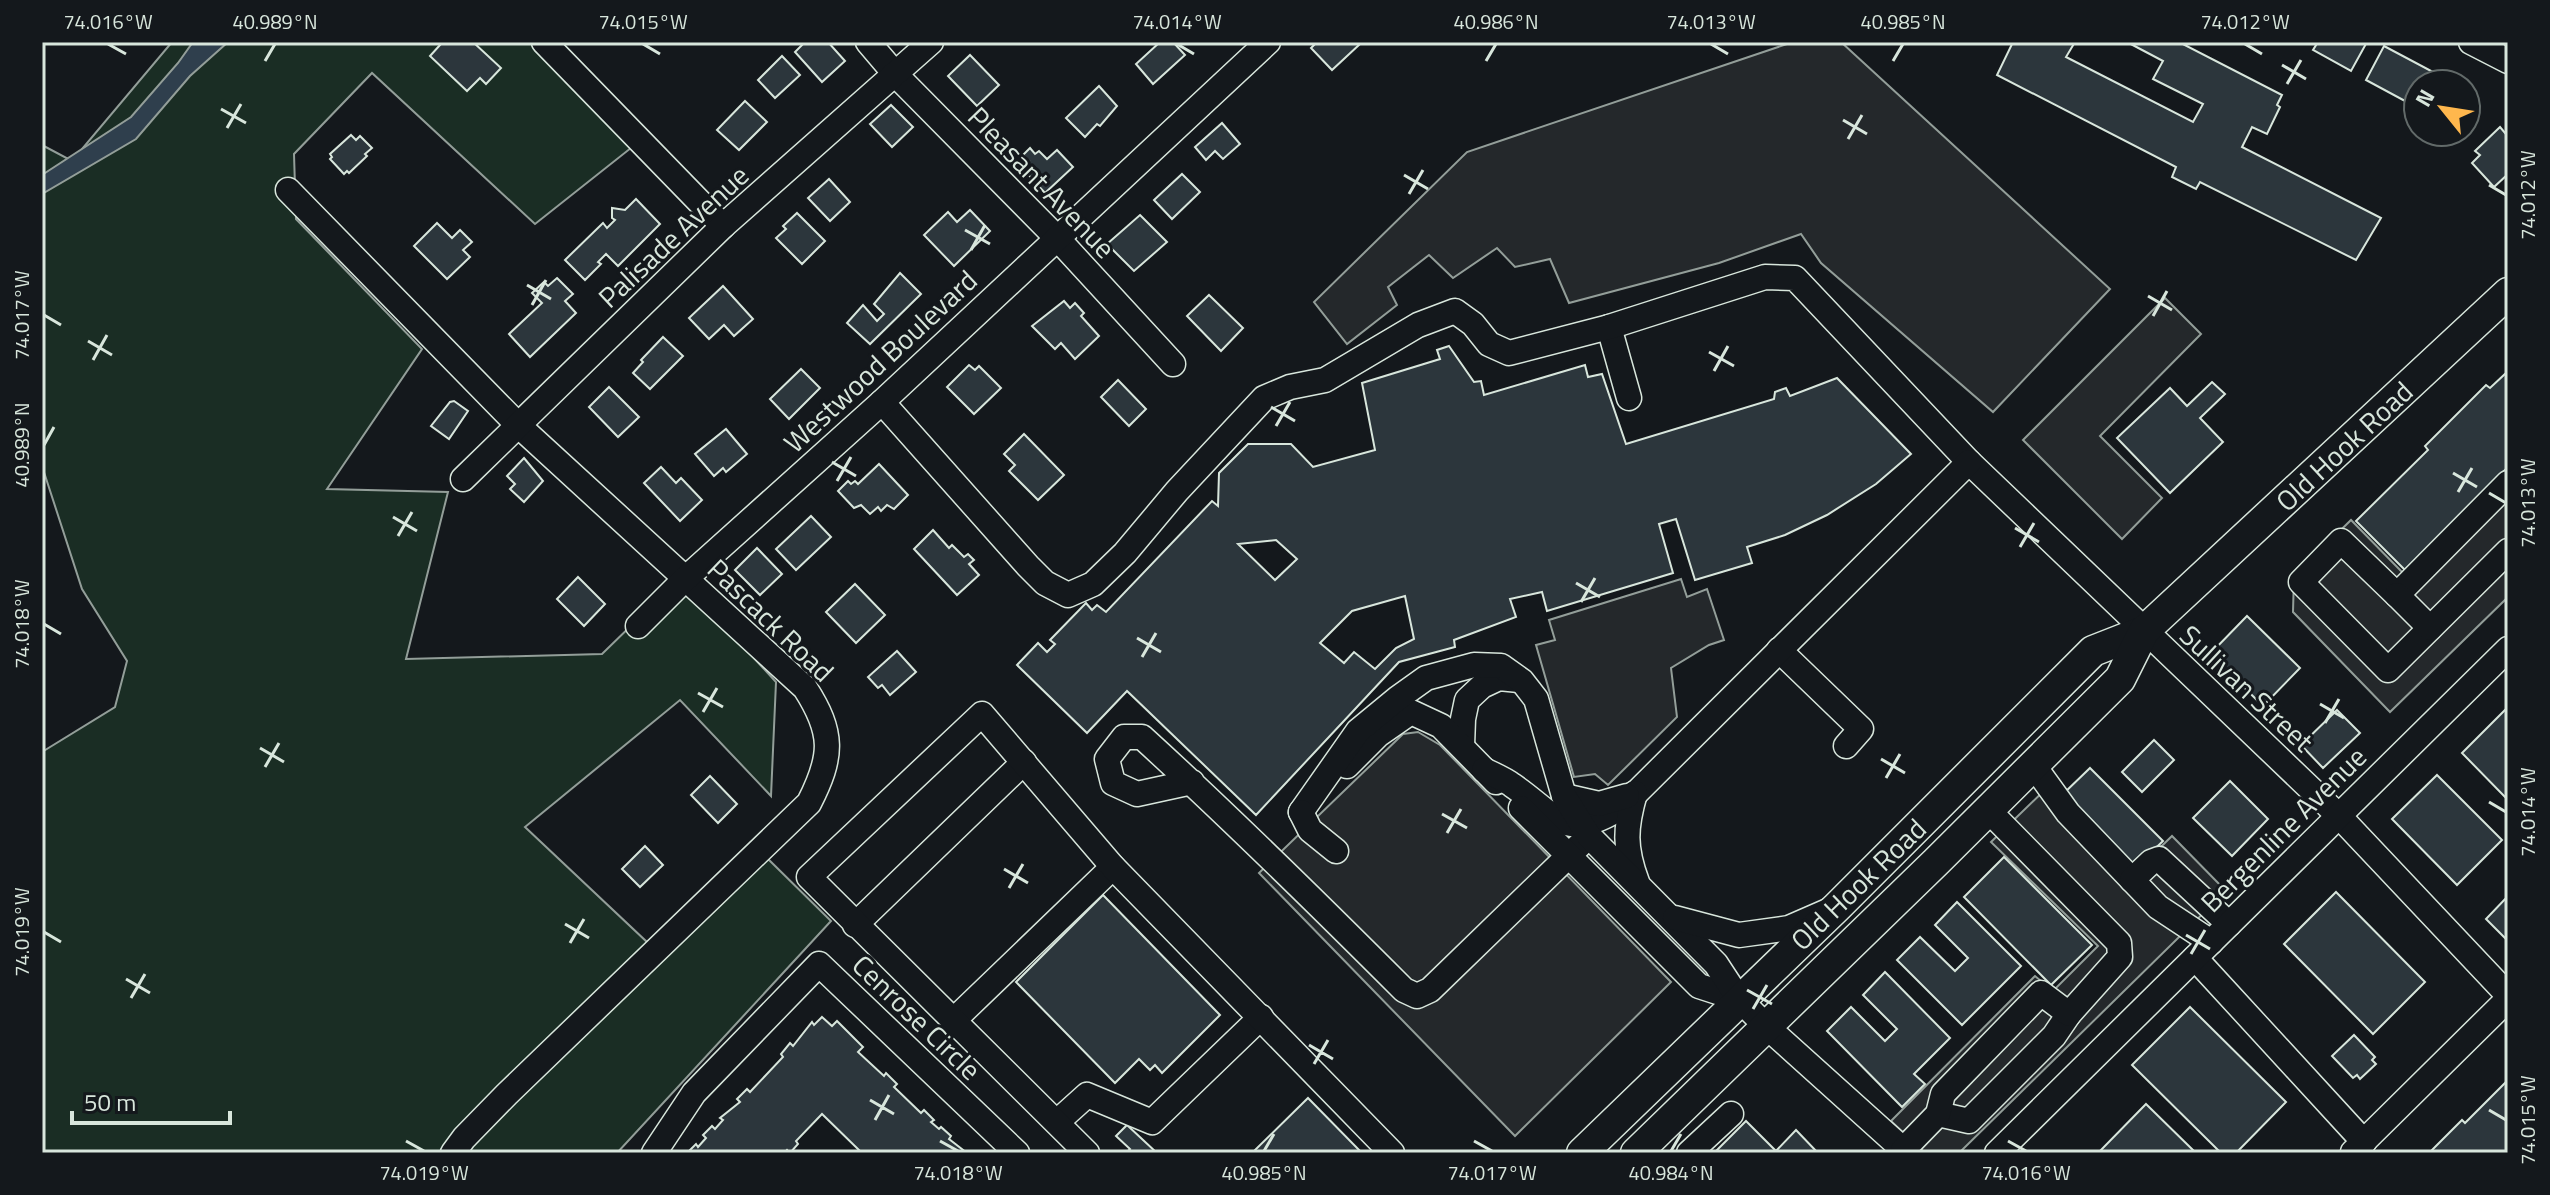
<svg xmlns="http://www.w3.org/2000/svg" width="2550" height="1195" font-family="'Titillium Web',sans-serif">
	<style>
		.green { fill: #1a2d24; stroke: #939e99; stroke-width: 2 }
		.parking { fill: #24282b; stroke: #939e99; stroke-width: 2 }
		.water { fill: #2f3f4d; stroke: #939e99; stroke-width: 2 }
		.building { fill: #2c363c; stroke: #d8e6dc; stroke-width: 2; fill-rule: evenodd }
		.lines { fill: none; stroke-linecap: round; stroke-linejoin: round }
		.minor-casing { stroke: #d8e6dc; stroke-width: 27 }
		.major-casing { stroke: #d8e6dc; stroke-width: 33 }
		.minor { stroke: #14181c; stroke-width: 24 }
		.major { stroke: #14181c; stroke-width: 30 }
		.ticks { fill: none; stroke: #d8e6dc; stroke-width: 3 }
		.labels { text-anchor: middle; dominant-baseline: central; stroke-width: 6; stroke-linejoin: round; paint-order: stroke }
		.street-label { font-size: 28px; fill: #d8e6dc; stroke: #14181c }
		.neatline { fill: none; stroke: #d8e6dc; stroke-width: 3 }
		.ticks-label { font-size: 20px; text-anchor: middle; fill: #d8e6dc }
	</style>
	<rect width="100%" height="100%" fill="#14181c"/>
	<polygon class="green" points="172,42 534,42 636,144 535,224 372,73 294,154 296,219 422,349 327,489 448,492 406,659 602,654 680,578 776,682 771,796 680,700 525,827 664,958 767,858 831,921 617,1153 42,1153 42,752 115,707 127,661 82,589 42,466 42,145 72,161"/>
	<g class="parking">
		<polygon points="1793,42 1841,42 2110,289 1993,412 1821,263 1801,234 1719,263 1569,303 1550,259 1515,267 1497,248 1453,278 1429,255 1388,287 1397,305 1347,344 1314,302 1467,152"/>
		<polygon points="2165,298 2201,334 2100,436 2162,498 2122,539 2023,440"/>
		<polygon points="2508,475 2508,597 2390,712 2293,612 2294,576 2351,520 2405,575"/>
		<polygon points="1681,579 1687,597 1707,589 1724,640 1709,645 1671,668 1677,717 1608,785 1595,774 1574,777 1536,645 1555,640 1549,620"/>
		<polygon points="1418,732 1440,745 1671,982 1515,1136 1259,873 1403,734"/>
		<polygon points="2050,785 2135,872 2172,836 2226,891 1959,1153 1925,1153 1891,1121 2035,976 2053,991 2098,946 1991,842"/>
	</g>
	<polygon class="water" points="193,42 228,42 190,76 136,139 42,194 42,175 131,117 178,63"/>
	<g class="building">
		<polygon points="437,42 473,42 501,68 486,84 480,78 467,91 430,56 440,45"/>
		<polygon points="805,42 828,42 845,61 822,82 795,52"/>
		<polygon points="1160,42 1173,42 1185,55 1153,84 1136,64"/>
		<polygon points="1317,42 1359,42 1360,44 1332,70 1311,48"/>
		<polygon points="2013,42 2075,42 2066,57 2193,122 2203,104 2153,79 2163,61 2127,42 2179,42 2282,95 2277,105 2280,107 2267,134 2252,127 2242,147 2381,218 2356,260 2200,182 2196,189 2172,177 2176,167 1997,75"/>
		<polygon points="2318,42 2367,42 2351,71 2313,50"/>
		<polygon points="2384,46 2450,81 2449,84 2418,84 2418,108 2366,80"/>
		<polygon points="970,55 999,85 977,106 948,76"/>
		<polygon points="782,56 800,75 775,98 758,80"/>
		<polygon points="1099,86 1117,106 1100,126 1097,124 1085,137 1066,118"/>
		<polygon points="745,101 767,122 739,150 717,130"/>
		<polygon points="891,105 913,127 892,147 870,124"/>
		<polygon points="1222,123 1240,144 1223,159 1215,151 1206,160 1195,147"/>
		<polygon points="2500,127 2505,133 2508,130 2508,174 2494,187 2472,163 2480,155 2475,151"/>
		<polygon points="351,135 356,140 360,136 372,148 365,154 367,156 349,173 347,171 344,174 330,159 332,157 330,154"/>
		<polygon points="1030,148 1035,154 1039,151 1047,159 1057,150 1073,167 1045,193 1022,168 1029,161 1023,155"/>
		<polygon points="1182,174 1200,192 1172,219 1154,200"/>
		<polygon points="829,179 850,202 830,221 808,198"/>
		<polygon points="636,199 660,224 618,266 606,254 598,262 601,264 585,280 565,260 603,223 607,228 615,220 612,218 612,208 625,210"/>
		<polygon points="970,210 990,231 954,266 924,235 948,212 957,222"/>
		<polygon points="797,213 825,241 802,264 776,238 786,229 783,226"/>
		<polygon points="1140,215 1167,242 1134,271 1107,244"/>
		<polygon points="437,223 452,238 460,230 472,242 463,250 470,257 447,279 414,246"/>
		<polygon points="900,273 921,294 870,344 847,323 863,305 877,321 884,314 874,304"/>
		<polygon points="557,278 573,294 565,301 576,313 530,357 509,334 542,303 532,293 544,282 548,286"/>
		<polygon points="723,286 753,319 734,336 724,325 709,339 689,318"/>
		<polygon points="1209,295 1243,328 1221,351 1187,316"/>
		<polygon points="1064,301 1070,308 1075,303 1084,313 1081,316 1099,336 1075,359 1061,343 1055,349 1032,326"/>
		<polygon points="663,337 683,356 650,389 633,373 643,362 641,360"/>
		<path d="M1449 346 1474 382 1481 381 1484 395 1585 365 1588 377 1602 374 1626 444 1774 399 1775 392 1786 388 1790 396 1837 378 1911 454 1876 484 1827 515 1785 535 1747 547 1752 563 1695 580 1676 519 1659 524 1673 573 1547 611 1542 592 1510 599 1516 617 1454 640 1455 647 1399 662 1256 815 1127 691 1087 733 1017 665 1038 643 1047 652 1055 644 1050 640 1086 603 1092 610 1097 605 1106 612 1212 501 1218 506 1219 473 1248 444H1291L1313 467 1375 450 1362 383 1440 359 1437 350ZM1276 540 1297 559 1275 580 1238 544ZM1405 596 1414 639 1396 648 1375 669 1354 652 1344 663 1320 643 1352 611Z"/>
		<polygon points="969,365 975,370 979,366 1001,388 974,414 947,387"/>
		<polygon points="801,369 820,388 789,419 770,399"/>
		<polygon points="2505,374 2508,377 2508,467 2405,570 2356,521 2428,450 2425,446 2486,385 2490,388"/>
		<polygon points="1118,380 1146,409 1129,426 1101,397"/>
		<polygon points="2212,382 2225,394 2200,418 2223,442 2170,493 2117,438 2170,388 2187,406"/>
		<polygon points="609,387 639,417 618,437 589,407"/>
		<polygon points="454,401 468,411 449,439 431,426 450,402"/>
		<polygon points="726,429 747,454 726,472 723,468 714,476 695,454"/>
		<polygon points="1024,434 1064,475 1038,500 1009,471 1015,465 1004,454"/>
		<polygon points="524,458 543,481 524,502 510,489 515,484 507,476"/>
		<polygon points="879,464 908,495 894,509 887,505 881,511 878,507 870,514 861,505 854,508 838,491 848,481 851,484 855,481 858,484"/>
		<polygon points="661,467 676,483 681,478 702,500 680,521 644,483"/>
		<polygon points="811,516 831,537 796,570 776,549"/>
		<polygon points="933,530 949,548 952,545 964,557 968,554 974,560 969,564 979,575 957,595 914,549"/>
		<polygon points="757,548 782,574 760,595 735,570"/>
		<polygon points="578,577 605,604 584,626 557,599"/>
		<polygon points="855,584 885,615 856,643 826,612"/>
		<polygon points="2247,616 2300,668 2263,706 2210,654"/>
		<polygon points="897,651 916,672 890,695 882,685 878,688 868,677"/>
		<polygon points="2508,707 2508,800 2462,753"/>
		<polygon points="2337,710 2360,733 2323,768 2301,745"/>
		<polygon points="2154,740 2174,760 2142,792 2122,772"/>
		<polygon points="2090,768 2163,841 2135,868 2062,795"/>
		<polygon points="2437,775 2502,840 2457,885 2392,819"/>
		<polygon points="710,776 737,804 718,823 691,795"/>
		<polygon points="2230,781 2268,819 2232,856 2193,818"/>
		<polygon points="645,846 663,865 640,887 622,869"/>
		<polygon points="2004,857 2092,945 2051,985 1964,897"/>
		<polygon points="2336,892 2425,982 2373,1034 2284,944"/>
		<polygon points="1103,895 1220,1015 1162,1073 1155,1065 1150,1070 1139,1059 1115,1083 1016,982"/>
		<polygon points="2508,896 2508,939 2507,940 2486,919"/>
		<polygon points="1957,902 2021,966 1962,1025 1897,960 1920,937 1955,971 1968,958 1935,925"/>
		<polygon points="1885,972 1950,1038 1914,1074 1925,1084 1902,1107 1827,1031 1851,1007 1885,1041 1897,1029 1863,995"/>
		<polygon points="2190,1007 2286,1102 2236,1153 2221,1153 2132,1065"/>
		<polygon points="822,1017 832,1026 837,1021 863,1047 858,1052 884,1076 886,1073 897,1084 894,1087 921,1113 924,1110 934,1120 931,1122 939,1129 941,1127 951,1136 949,1139 967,1153 862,1153 822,1114 796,1141 798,1144 790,1153 787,1150 784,1153 687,1153 696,1144 698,1147 706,1138 703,1135 712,1126 715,1129 723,1120 720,1118 740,1102 737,1099 747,1089 750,1092 783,1057 781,1054 790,1043 793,1046 812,1022 814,1025"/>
		<polygon points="2354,1035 2375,1057 2372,1060 2376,1064 2360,1079 2357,1075 2353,1078 2332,1056"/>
		<polygon points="2505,1083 2508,1086 2508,1153 2429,1153 2462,1120 2465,1123"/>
		<polygon points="1308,1098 1362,1153 1252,1153"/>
		<polygon points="2146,1104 2196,1153 2099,1152"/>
		<polygon points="1746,1121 1776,1151 1796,1130 1818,1153 1714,1153"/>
		<polygon points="1127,1125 1157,1153 1126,1153 1130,1149 1116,1136"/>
	</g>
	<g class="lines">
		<g class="minor-casing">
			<g id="minor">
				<polyline points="544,42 723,226"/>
				<polyline points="868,42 896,75 1057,238 1173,364"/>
				<polyline points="2471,42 2508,61"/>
				<path d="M288 190 519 426 805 688C834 733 833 756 809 803L507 1094 464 1138 453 1153"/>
				<polyline points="1609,327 1629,398"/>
				<polyline points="882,402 1028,566 1045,583 1068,595 1093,584 1125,553 1177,491 1264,398 1290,387 1325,380 1418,325 1455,311 1473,324 1489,344 1509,353 1609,327 1765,277 1795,278 1969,462 2339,816 2508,995"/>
				<polyline points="463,479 723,226 931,42"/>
				<polyline points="2508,483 2397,595 2341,541 2301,582 2388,670 2508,551"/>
				<polyline points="2397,595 2430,628"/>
				<polyline points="638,626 685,579 882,402 1268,42"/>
				<polyline points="1779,650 1861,729 1846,746"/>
				<polyline points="1462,746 1463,719 1467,700 1482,686 1499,678 1519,680"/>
				<polyline points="1347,766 1378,735 1411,712 1441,726 1496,782"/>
				<polyline points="2034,766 2068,813 2158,907 2211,942"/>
				<path d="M1484 770C1494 775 1504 779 1512 785 1559 817 1562 843 1622 807L1969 462"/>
				<path d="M1192 782 1137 794 1113 783 1107 759 1124 737H1142C1232 819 1318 904 1404 990L1417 996 1430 990 1589 836"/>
				<path d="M1635 793C1625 828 1624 847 1637 882"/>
				<polyline points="1564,796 1599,804 1627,796"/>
				<polyline points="1521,808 1699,986 1739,999"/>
				<polyline points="1301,812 1358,731 1398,698 1426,678 1474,665 1501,666 1522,681 1536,699 1564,796 1589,836 1716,964 1739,999 1767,1027 1907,1153"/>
				<polyline points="1301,812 1310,830 1336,851"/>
				<polyline points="2132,880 2151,862 2159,859 2229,924"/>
				<polyline points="1675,918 1739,935 1789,928 1828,911"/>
				<polyline points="855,925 1024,762"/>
				<polyline points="2195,958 2364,1142"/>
				<polyline points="954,1020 1113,867"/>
				<polyline points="1938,1114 1969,1121 2054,1036 2069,1014"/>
				<polyline points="1057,1122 1087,1095 1152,1122 1261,1017"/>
				<polyline points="1903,1150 1938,1114 1943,1094 2041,993 2069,1014 2120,957 2119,943 1988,810"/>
				<polyline points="2353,1152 2508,999"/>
				<polyline points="654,1153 694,1093 819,964 1017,1153"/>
				<polyline points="1087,1153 809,877 982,714 1113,867 1392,1153"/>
				<polyline points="1689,1153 1731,1114"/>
				<polyline points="1997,1153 2508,649"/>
			</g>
		</g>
		<g class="major-casing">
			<g id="major">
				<polyline points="1582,1153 1837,907 2093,651 2144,631"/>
				<polyline points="1636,1153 1936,862 2120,679 2144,631 2508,293"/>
			</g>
		</g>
		<use href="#minor" class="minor"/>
		<use href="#major" class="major"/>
	</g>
	<path class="ticks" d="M108 44 126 54M643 44 660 54M1177 44 1194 54M1711 44 1728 54M2245 44 2262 54M265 61 275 44M1486 61 1496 44M1893 61 1903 44M2282 65 2306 79M2287 84 2301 60M221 109 246 123M1843 120 1867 134M227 128 241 104M1848 139 1862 115M1404 175 1428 189M2489 185 2506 195M1409 194 1423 170M965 230 990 244M971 250 985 225M527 285 551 299M2148 296 2172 310M532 305 546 280M44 315 61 325M2153 316 2167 291M88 341 112 355M1709 352 1734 366M93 360 107 335M1714 371 1728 346M1271 407 1295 421M1276 426 1290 402M44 445 54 427M832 462 856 476M2453 473 2477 487M837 481 851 457M2458 492 2472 468M2489 493 2506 503M393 517 417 531M2015 528 2039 542M398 536 412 512M2020 547 2034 523M1576 583 1600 597M1581 602 1595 578M44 624 61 634M1137 638 1161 652M1142 657 1156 633M698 693 723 707M2320 704 2344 718M703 712 717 688M2325 723 2339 699M260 748 284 762M1881 759 1905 773M265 767 279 743M1886 778 1900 754M2489 802 2506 812M1442 814 1467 828M1447 833 1461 809M1004 869 1028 883M1009 888 1023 864M565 924 589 938M44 932 61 942M2186 935 2210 949M570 943 584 919M2191 954 2205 930M126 979 150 993M1747 990 1772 1004M131 998 145 974M1753 1009 1767 985M1309 1045 1333 1059M1314 1064 1328 1040M870 1100 894 1114M2489 1110 2506 1120M875 1120 889 1095M406 1141 424 1151M940 1141 958 1151M1474 1141 1492 1151M2008 1141 2026 1151M1264 1151 1274 1134M1671 1151 1681 1134"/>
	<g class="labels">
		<g class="street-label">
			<text transform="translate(1042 182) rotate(46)">Pleasant Avenue</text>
			<text transform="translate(673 236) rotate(-43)">Palisade Avenue</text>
			<text transform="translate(880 361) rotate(-43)">Westwood Boulevard</text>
			<text transform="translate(2344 446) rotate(-43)">Old Hook Road</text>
			<text transform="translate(771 620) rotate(44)">Pascack Road</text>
			<text transform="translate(2247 688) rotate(43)">Sullivan Street</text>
			<text transform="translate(2283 829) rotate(-45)">Bergenline Avenue</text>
			<text transform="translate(1858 884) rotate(-44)">Old Hook Road</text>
			<text transform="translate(917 1017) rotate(44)">Cenrose Circle</text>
		</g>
	</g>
	<rect width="2550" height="1195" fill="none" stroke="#14181c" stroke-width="88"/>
	<g transform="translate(2442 108) rotate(300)"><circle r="38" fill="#14181c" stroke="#626a69" stroke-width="2"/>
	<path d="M0-6L14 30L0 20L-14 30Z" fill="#ffb74d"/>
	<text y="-12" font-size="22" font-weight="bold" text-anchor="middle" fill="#d8e6dc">N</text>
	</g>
	<path d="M72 1111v12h158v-12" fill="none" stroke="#d8e6dc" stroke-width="4"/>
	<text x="84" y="1111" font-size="24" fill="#d8e6dc" stroke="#14181c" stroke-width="6" paint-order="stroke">50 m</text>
	<rect x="44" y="44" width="2462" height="1107" class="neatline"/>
	<g class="ticks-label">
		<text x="108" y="29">74.016°W</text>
		<text x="275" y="29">40.989°N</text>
		<text x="643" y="29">74.015°W</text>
		<text x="1177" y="29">74.014°W</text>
		<text x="1496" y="29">40.986°N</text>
		<text x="1711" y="29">74.013°W</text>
		<text x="1903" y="29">40.985°N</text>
		<text x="2245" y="29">74.012°W</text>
		<text transform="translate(2528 195) rotate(-90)" y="7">74.012°W</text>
		<text transform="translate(22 315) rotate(-90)" y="7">74.017°W</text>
		<text transform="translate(22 445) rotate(-90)" y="7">40.989°N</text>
		<text transform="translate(2528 503) rotate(-90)" y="7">74.013°W</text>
		<text transform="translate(22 624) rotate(-90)" y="7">74.018°W</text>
		<text transform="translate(2528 812) rotate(-90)" y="7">74.014°W</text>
		<text transform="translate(22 932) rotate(-90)" y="7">74.019°W</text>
		<text transform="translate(2528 1120) rotate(-90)" y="7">74.015°W</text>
		<text x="424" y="1180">74.019°W</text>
		<text x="958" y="1180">74.018°W</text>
		<text x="1264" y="1180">40.985°N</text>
		<text x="1492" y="1180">74.017°W</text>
		<text x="1671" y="1180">40.984°N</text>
		<text x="2026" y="1180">74.016°W</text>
	</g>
</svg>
